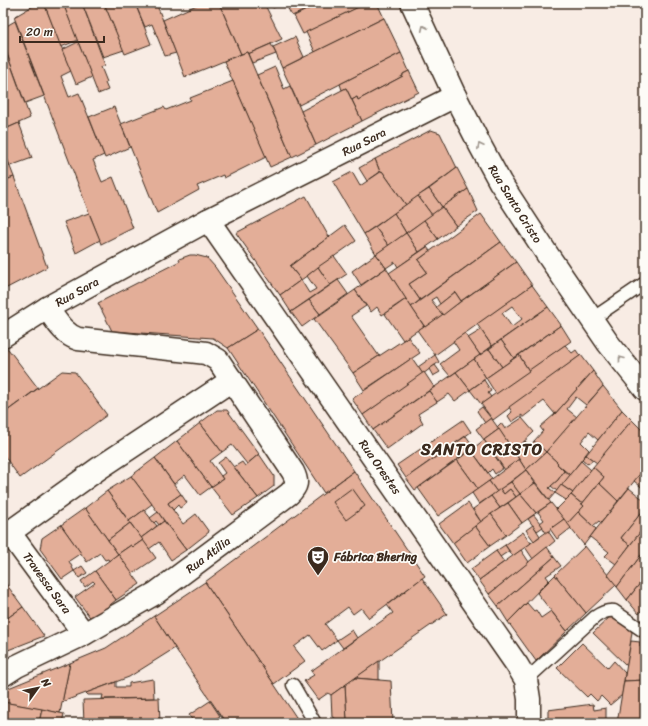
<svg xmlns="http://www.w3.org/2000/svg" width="648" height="726" font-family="Sriracha,sans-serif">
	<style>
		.building { fill: #e3ae98; stroke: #3b2a1e; fill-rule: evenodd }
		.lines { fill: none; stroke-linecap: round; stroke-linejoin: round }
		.service-casing { stroke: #3b2a1e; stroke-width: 15 }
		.minor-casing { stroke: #3b2a1e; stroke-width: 25 }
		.secondary-casing { stroke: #3b2a1e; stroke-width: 25 }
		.service { stroke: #fdfcf7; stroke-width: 12 }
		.minor { stroke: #fdfcf7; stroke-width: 22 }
		.secondary { stroke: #fdfcf7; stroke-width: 22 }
		.oneway { stroke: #9c938a }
		.labels { text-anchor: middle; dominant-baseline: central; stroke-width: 3.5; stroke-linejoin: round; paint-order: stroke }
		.street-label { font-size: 12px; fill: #3b2a1e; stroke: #fdfcf7 }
		.poi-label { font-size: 12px; font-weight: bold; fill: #3b2a1e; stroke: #fdfcf7; text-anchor: start }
		.district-label { font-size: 16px; font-weight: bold; letter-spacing: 1px; fill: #3b2a1e; stroke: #fdfcf7 }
	</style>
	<rect width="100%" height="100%" fill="#f8ece4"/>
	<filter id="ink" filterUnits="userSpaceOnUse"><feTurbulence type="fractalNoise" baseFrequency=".025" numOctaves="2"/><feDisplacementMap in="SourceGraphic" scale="8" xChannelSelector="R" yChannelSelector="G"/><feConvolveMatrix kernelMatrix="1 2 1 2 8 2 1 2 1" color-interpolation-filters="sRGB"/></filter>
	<g filter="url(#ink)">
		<g class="building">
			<polygon points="38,3 44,3 71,71 61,76 69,97 79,93 104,155 93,160 102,182 113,177 133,228 101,244 14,17"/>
			<polygon points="44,3 63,3 78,40 61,47"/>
			<polygon points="63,3 82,3 105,65 101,67 107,82 105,83 108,90 98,94"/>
			<polygon points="82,3 104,3 124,50 103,57"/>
			<polygon points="104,3 135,3 151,44 125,54"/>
			<polygon points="135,3 156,3 176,53 165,56 152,24 145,27"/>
			<polygon points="201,3 219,3 241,54 185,77 163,20"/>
			<polygon points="219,3 264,3 282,39 248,54 247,52 241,54"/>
			<polygon points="264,3 283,3 273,8 271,5 266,7"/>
			<polygon points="285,3 321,3 292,16"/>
			<polygon points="321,3 367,3 303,34 294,16"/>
			<polygon points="367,3 377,3 384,18 315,52 306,32"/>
			<polygon points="384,18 401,53 299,105 282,68"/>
			<polygon points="15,21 44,96 25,103 3,43 3,28"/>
			<polygon points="295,37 304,57 282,68 273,47"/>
			<polygon points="78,42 92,77 76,84 62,50"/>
			<polygon points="3,43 30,118 3,130"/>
			<polygon points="271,44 276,54 252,63 248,54"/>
			<polygon points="247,52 292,157 270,167 224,61"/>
			<polygon points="401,53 409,71 403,74 403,76 358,100 357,97 352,100 346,88 342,90 340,84"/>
			<polygon points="275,67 284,89 290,86 316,145 292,157 257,75"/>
			<polygon points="409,71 419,92 362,121 352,100 357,97 358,100 403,76 403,74"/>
			<polygon points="233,81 266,157 224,178 223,175 197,186 199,190 157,213 121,124 164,107 166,110 191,100 190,98"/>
			<polygon points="346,88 362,121 316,145 301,111"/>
			<polygon points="114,107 130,147 105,158 89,117"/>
			<polygon points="19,123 32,158 10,166 3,148 3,130"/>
			<polygon points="431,130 440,133 457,168 406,205 382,171 380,172 375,159"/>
			<polygon points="7,159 14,177 3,181 3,160"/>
			<polygon points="375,159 380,172 367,181 359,168"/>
			<polygon points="457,168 468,189 442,207 429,189"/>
			<polygon points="382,171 406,205 364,234 333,182 352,172 360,186"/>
			<polygon points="14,177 47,267 3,290 3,181"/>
			<polygon points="429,189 442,207 432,215 418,196"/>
			<polygon points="468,189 478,211 456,226 442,207"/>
			<polygon points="306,196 329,237 290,266 301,280 280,295 236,233"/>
			<polygon points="418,196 432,215 406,233 394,213"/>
			<polygon points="442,207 456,226 438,239 424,220"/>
			<polygon points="89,213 100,240 76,253 64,222"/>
			<polygon points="394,213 406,233 389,246 375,227"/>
			<polygon points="481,214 501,242 420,300 409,284 427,272 418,260"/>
			<polygon points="424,220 438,239 419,252 406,233"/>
			<polygon points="345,225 356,241 301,280 290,266"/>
			<polygon points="375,227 389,246 376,254 364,234"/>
			<polygon points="406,233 419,252 398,267 395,262 386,268 376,254"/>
			<polygon points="501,242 516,262 461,301 455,292 440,304 436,297 431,300 443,315 425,327 411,307"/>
			<polygon points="427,247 430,251 418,260 427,272 409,284 420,300 411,307 389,273"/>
			<polygon points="376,254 386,268 361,285 352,271"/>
			<polygon points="190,255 195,255 207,258 215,267 258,329 228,348 213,338 112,331 98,303 180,261 179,259"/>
			<polygon points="334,256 347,274 330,285 318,267"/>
			<polygon points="516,262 532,285 435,355 417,330 424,326 425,327"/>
			<polygon points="318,267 330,285 291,312 280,295 301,280 309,293 316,289 307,276"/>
			<polygon points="386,268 406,299 382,315 377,307 371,312 355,290"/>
			<polygon points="338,280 348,294 320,314 309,300"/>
			<path d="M532 285 548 307 492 346 477 324ZM512 306 522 319 512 327 502 313Z"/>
			<polygon points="355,290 366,306 351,316 379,356 353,373 314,319"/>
			<polygon points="455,292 461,301 443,315 436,307"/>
			<polygon points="406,299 424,326 403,340 385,314"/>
			<polygon points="309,300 320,314 302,327 291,312"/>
			<polygon points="548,307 561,325 514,358 501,340"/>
			<polygon points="561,325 571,341 529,371 519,355"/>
			<polygon points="258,329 354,471 324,493 228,348"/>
			<polygon points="481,330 492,346 480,355 468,338"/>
			<polygon points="465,333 480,355 450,376 440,364 459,350 453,341"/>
			<polygon points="408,337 420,353 364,390 353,373"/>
			<polygon points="501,340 514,358 502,367 489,349"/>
			<polygon points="565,345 572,353 576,350 580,356 493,420 481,404 482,403"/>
			<polygon points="3,347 8,349 12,354 38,388 3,414"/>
			<polygon points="489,349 502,367 486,378 474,359"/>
			<polygon points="435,355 439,362 423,374 418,367"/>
			<polygon points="519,355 529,371 496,394 486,378"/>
			<polygon points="581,355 593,371 555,414 544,401 522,418 522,415 512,422 508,416 512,412 509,407"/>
			<polygon points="412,358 423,374 363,415 352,399"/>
			<polygon points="474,359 486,378 470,390 456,372"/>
			<polygon points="435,365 440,372 433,376 429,369"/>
			<polygon points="62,371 75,372 107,415 20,478 3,454 3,414"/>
			<polygon points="593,371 603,386 586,405 576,397 567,409 577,417 546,452 534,441 543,431 540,427 555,414"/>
			<polygon points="424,372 434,387 373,430 363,415"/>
			<polygon points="456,372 470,390 455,401 449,394 437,402 429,391"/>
			<polygon points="484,380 491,391 488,393 491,397 481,404 470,390"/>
			<polygon points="603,386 622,410 598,440 589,432 581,442 589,450 570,475 557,464 558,463 546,452"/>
			<polygon points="429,391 437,402 418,414 423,423 387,449 373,430"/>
			<polygon points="482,407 491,418 485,423 477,411"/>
			<polygon points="217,410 227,410 259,454 247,464 232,445 222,452 200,423"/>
			<polygon points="622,410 632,420 597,463 586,455"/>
			<polygon points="491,418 499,429 484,440 476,429"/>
			<polygon points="522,418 534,432 514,451 497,427 501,423 505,429"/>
			<polygon points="463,420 471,432 406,478 397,465"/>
			<polygon points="632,420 645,433 645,468 618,501 599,483 604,477 593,467"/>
			<polygon points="200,423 222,452 210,461 223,479 211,487 177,441"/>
			<polygon points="499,429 519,459 505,470 484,440"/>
			<polygon points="466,436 474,447 415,490 406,478"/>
			<polygon points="484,440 503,468 495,474 492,469 488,473 471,450"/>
			<polygon points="177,441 211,487 200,495 185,475 174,484 155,458"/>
			<polygon points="525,441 530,446 534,441 546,452 526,470 514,451"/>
			<polygon points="471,450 492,479 478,489 457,460"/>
			<polygon points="546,452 558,463 557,464 564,471 558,480 549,488 555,493 549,500 526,470"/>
			<polygon points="259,454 274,476 274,486 258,498 234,467 242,462 245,466"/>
			<polygon points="586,455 593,460 588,464 582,459"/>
			<polygon points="226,457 258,498 233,515 211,487 223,479 221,476 225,473 218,463"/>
			<polygon points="155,458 181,494 168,503 183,524 196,514 209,532 186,550 131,476"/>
			<polygon points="519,459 526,470 497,492 489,481"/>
			<polygon points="457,460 478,489 438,516 418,488"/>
			<polygon points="581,461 591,470 573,493 561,485"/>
			<polygon points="593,467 604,477 582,504 571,495"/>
			<polygon points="645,468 645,490 634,481"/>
			<polygon points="526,470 535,483 520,494 511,482"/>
			<polygon points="354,471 425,576 369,618 361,608 353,614 348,607 325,624 337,640 322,651 310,635 294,647 305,661 274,684 205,582"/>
			<polygon points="564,471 570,475 557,491 551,486 558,480"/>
			<polygon points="131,476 152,504 129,521 107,491"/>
			<polygon points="489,481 497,492 479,504 472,493"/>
			<polygon points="511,482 520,494 516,497 510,489 504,494 500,489"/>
			<polygon points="535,483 551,503 536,513 520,494"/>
			<polygon points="599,483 618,501 601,523 599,521 593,526 578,512 584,506 582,504"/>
			<polygon points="561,485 573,493 566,500 555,493"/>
			<polygon points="352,488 365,506 346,520 333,502"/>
			<polygon points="629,488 645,501 645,503 643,506 645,508 621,538 630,545 616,564 605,556 609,552 590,537"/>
			<polygon points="500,489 504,494 510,489 516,497 500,508 491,496"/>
			<polygon points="107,491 130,523 108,540 85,508"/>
			<polygon points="181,494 187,503 180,508 178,505 173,510 168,503"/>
			<polygon points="520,494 536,513 522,523 508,503"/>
			<polygon points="571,495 584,506 567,524 556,510"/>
			<polygon points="491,496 500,508 481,522 473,509"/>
			<polygon points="468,503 481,522 453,543 439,524"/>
			<polygon points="508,503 522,523 506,535 491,514"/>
			<polygon points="551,503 564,519 546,533 540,523 544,520 538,512"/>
			<polygon points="85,508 118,554 109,561 108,559 105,560 100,553 87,562 61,525"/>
			<polygon points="645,508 645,527 630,545 621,538"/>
			<polygon points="144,510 157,526 141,538 129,521"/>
			<polygon points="158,512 164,521 159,525 156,521 154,523 150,518"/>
			<polygon points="578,512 596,529 584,545 567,524"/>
			<polygon points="491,514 506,535 490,546 475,526"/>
			<polygon points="534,515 543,527 537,531 528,519"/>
			<polygon points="564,519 571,528 557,539 550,529"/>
			<polygon points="164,521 186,550 171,560 159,542 149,549 141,538"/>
			<polygon points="130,523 143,540 133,547 131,545 118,554 108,540"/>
			<polygon points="61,525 81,553 69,561 74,571 62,579 40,549 42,538"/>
			<polygon points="533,525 540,536 534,541 526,530"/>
			<polygon points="475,526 490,546 467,563 453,543"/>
			<polygon points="548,531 555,541 533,559 525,547"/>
			<polygon points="641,531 645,534 645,550 617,587 607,575"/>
			<polygon points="523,532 531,543 513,556 505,545"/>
			<polygon points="143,540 156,558 132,574 118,554 131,545 133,547"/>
			<polygon points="505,545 509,551 500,557 496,551"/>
			<polygon points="585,546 616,585 586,613 555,575"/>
			<polygon points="547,547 554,557 498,606 489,594"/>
			<polygon points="521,550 529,562 489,594 479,580"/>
			<polygon points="496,551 504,562 479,580 471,569"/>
			<polygon points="118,554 140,584 116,600 95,571"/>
			<polygon points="642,554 645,557 645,577 627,600 617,587"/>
			<polygon points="554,557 561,566 546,576 549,580 508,622 498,606"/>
			<polygon points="82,566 87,573 79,578 74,571"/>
			<polygon points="95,571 116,600 92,620 75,597 95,583 93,581 85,587 81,581"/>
			<polygon points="555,575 586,613 567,631 537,593"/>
			<polygon points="645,577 645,606 639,614 627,600"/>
			<polygon points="422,578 447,614 331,695 328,693 318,700 304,681 314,675 311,671 393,613 387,605"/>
			<polygon points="4,581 23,607 6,619 3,617 3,582"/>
			<polygon points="205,582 274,684 300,723 226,723 175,648 154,616"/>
			<polygon points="527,603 534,611 536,610 541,618 551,611 567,631 536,661 508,622"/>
			<polygon points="23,607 44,636 3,652 3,617 6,619"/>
			<polygon points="613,614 632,632 627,666 593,633"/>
			<polygon points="154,616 175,648 129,677 62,702 70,663 106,648"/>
			<polygon points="352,630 357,638 343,648 337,640"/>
			<polygon points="631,641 640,642 640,646 645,646 645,680 624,681"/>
			<polygon points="582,643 608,668 614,661 625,673 622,695 610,705 601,696 597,701 590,694 587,697 557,668"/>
			<polygon points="379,661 379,680 355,678"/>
			<polygon points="70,663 60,713 3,702 3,693 6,689"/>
			<polygon points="355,678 391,681 393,723 347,723 345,685"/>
			<polygon points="153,679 154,698 102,699 103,695 88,695 86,693 116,682 116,687 129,687 129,683"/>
			<polygon points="645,680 645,723 617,723 624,681"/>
			<polygon points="345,685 347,721 335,721 335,718 332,717 331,695"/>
			<polygon points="159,698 160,723 84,723 83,700"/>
			<polygon points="210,701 220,716 209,723 194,723 189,715"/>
			<polygon points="3,702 42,709 39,723 3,723"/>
			<polygon points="593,704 594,710 606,708 606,723 548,723 548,710"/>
			<polygon points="42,709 64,714 62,723 39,723"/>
		</g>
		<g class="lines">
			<g class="service-casing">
				<g id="service">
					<polyline points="592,319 645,283"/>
					<path d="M526 680 595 617C601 613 607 610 614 611L645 632"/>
					<polyline points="293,685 315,723"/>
				</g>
			</g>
			<g class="minor-casing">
				<g id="minor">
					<polyline points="208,220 517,665 526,680 529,699 529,723"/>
					<polyline points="3,336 47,308 208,220 455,96"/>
					<polyline points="9,532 84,634"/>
					<polyline points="3,537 98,469 232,380"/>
					<path d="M3 675 17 666 84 634 156 593 289 494C297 486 298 482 293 472L218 360 206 353 198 352 78 339C63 334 56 320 47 308"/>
				</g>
			</g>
			<g class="secondary-casing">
				<polyline id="secondary" points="412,3 455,96 481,147 500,182 547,254 608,343 645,389"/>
			</g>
			<use href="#service" class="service"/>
			<use href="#minor" class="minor"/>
			<use href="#secondary" class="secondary"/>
		</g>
		<defs><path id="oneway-chevron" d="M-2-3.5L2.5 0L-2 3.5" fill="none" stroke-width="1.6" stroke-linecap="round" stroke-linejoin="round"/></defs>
		<g class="oneway">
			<use href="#oneway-chevron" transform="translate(424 28) rotate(-115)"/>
			<use href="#oneway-chevron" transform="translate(480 146) rotate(-117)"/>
			<use href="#oneway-chevron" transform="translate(621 359) rotate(-128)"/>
		</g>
	</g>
	<defs>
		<g id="theatre-pin" transform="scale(1.15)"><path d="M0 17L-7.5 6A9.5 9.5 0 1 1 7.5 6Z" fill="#3b2a1e" stroke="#fdfcf7"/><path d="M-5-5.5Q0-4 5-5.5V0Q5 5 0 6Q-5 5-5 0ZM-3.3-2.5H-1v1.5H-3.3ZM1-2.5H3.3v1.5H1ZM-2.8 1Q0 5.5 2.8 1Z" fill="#fff"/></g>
	</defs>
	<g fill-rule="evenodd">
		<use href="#theatre-pin" x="318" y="557"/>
	</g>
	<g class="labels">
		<g class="street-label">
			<text transform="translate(364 142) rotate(-27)">Rua Sara</text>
			<text transform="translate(515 204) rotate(58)">Rua Santo Cristo</text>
			<text transform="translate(77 292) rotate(-29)">Rua Sara</text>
			<text transform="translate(380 467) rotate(55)">Rua Orestes</text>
			<text transform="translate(208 555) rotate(-37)">Rua Atília</text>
			<text transform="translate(47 583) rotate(54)">Travessa Sara</text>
		</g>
		<g class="poi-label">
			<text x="334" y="557">Fábrica Bhering</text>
		</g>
		<g class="district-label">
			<text x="482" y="449">SANTO CRISTO</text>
		</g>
	</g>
	<rect width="648" height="726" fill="none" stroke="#fdfcf7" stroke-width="16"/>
	<rect x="8" y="8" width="632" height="710" fill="none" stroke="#3b2a1e" stroke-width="1.5" filter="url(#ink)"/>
	<g transform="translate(38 688) rotate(57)" stroke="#fdfcf7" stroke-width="3" paint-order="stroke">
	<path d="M0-3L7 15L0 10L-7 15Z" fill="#3b2a1e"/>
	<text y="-6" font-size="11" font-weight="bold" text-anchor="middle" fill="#3b2a1e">N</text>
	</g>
	<path d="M20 36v6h84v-6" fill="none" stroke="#3b2a1e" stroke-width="2"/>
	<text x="26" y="36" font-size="12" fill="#3b2a1e" stroke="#fdfcf7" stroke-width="3" paint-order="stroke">20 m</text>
</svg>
